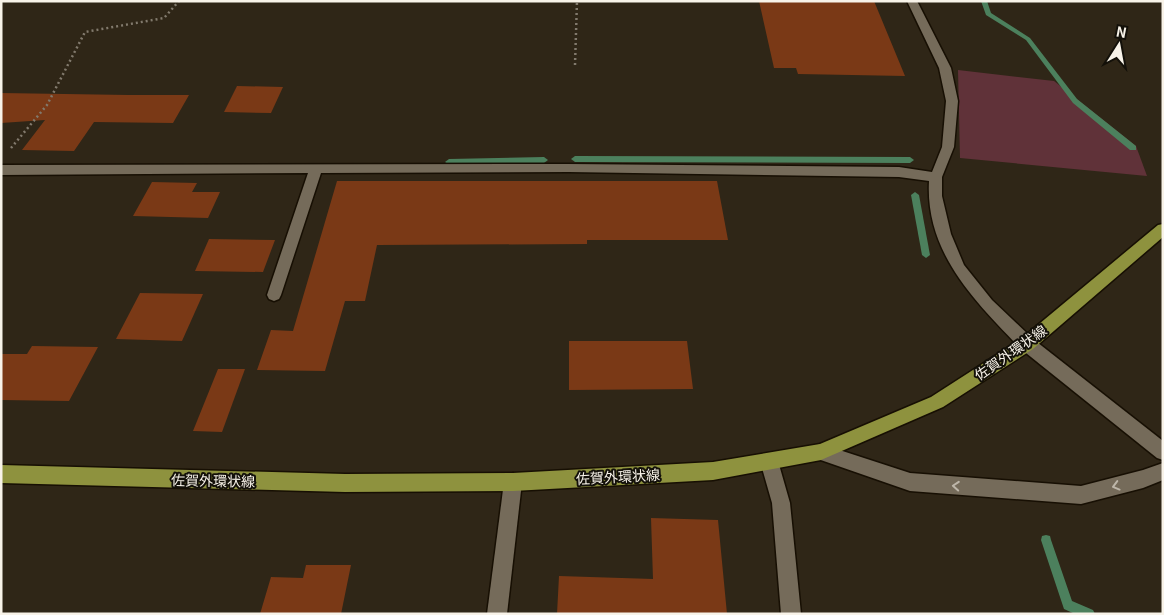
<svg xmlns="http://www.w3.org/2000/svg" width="1164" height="615" font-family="Georgia,'Noto Sans JP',serif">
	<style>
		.green { fill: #603239 }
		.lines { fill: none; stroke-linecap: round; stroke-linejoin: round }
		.stream { fill: #4c805d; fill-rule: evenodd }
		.building { fill: #7a3916 }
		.minor-casing { stroke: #170f03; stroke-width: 3 }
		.tertiary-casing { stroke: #170f03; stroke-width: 3 }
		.primary-casing { stroke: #170f03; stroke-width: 3 }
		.path { stroke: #827a6d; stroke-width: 2.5; stroke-dasharray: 2 3; stroke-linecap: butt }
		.minor { fill: #756b5a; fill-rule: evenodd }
		.tertiary { fill: #756b5a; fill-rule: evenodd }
		.primary { fill: #8e923e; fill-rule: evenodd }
		.oneway { stroke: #bdb6a9 }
		.labels { text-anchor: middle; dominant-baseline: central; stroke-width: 4; stroke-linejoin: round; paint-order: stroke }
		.street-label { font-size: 14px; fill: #f8f3e9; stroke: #131009 }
	</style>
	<rect width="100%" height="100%" fill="#2f2617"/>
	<polygon class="green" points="958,70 1054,81 1136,146 1147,176 960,158"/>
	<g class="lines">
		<g class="stream">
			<polygon points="981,1 987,1 991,13 1030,38 1077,99 1136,146 1136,150 1130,150 1073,103 1026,40 986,15"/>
			<polygon points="575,156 910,157 914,160 910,163 575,162 571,159"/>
			<polygon points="544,157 548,160 544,163 449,165 445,162 449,159"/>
			<polygon points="915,192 919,195 930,255 926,258 922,255 911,195"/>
			<polygon points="1046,535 1050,536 1051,540 1072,601 1093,610 1095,614 1075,614 1064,609 1041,540 1042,536"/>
		</g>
	</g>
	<g class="building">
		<polygon points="759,1 874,1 905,76 798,74 796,68 774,68"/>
		<polygon points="237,86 283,87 271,113 224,112"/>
		<polygon points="1,93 129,95 189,95 173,123 94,122 74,151 22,150 45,120 1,123"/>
		<polygon points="337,181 717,181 728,240 587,240 587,244 377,245 365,301 345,301 325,371 257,370 271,330 293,331"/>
		<polygon points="152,182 197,183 192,192 220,192 208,218 133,216"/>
		<polygon points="209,239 275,240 263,272 195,271"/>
		<polygon points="140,293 203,294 182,341 116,339"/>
		<polygon points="569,341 687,341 693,389 569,390"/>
		<polygon points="32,346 98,347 69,401 1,400 1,354 27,354"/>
		<polygon points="218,369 245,369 222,432 193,431"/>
		<polygon points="651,518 718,520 727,614 557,614 559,576 653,579"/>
		<polygon points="306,565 351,565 341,614 260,614 271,577 303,578"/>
	</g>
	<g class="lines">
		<g class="minor-casing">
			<g id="minor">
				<path d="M907 1H917L951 68 958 101 954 147 942 177V196L951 234 964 265 992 300 1033 339 1035 344 1033 349 1027 351 1021 349C975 301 925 253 929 181L899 177 569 172 321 173 281 295 279 299 274 301 269 299 267 295 308 173 1 175V165L569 164 899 167 932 172 942 147 946 101 939 68Z"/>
				<polygon points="769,453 775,455 778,461 790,503 801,614 781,614 772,503 760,461 763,455"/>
				<polygon points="513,473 519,476 522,482 507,614 487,614 504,482 507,476"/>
			</g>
		</g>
		<g class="tertiary-casing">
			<g id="tertiary">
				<polygon points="1027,337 1033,339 1163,441 1163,460 1157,458 1021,349 1019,344 1021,339"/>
				<polygon points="821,444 910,473 1081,486 1143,470 1163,463 1163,480 1143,488 1081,504 910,491 815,458 812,452 815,446"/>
			</g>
		</g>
		<g class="primary-casing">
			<polygon id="primary" points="1163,224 1163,237 1033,349 943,407 821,460 713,480 513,491 345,492 1,483 1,465 345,474 513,473 713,462 820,444 931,397 1021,339 1158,225"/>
		</g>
		<g class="path">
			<polyline points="575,65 577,1"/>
			<polyline points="11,148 47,105 85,32 164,18 179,1"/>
		</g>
		<use href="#minor" class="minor"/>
		<use href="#tertiary" class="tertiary"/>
		<use href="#primary" class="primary"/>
	</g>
	<defs><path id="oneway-chevron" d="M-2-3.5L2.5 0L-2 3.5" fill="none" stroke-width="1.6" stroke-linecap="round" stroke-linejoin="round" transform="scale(1.25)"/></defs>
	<g class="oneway">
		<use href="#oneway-chevron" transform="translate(956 486) rotate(-176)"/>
		<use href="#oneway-chevron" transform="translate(1116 486) rotate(165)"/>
	</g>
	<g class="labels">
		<g class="street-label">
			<text transform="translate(1010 352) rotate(-35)">佐賀外環状線</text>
			<text transform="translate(618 476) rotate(-3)">佐賀外環状線</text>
			<text transform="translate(213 480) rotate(1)">佐賀外環状線</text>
		</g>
	</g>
	<rect width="1164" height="615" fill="none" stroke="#f8f3e9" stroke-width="5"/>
	<g transform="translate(1119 45) rotate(11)" stroke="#131009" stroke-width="4" paint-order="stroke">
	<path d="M0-4L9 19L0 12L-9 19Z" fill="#f8f3e9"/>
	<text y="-8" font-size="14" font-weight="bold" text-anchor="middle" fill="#f8f3e9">N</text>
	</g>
</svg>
